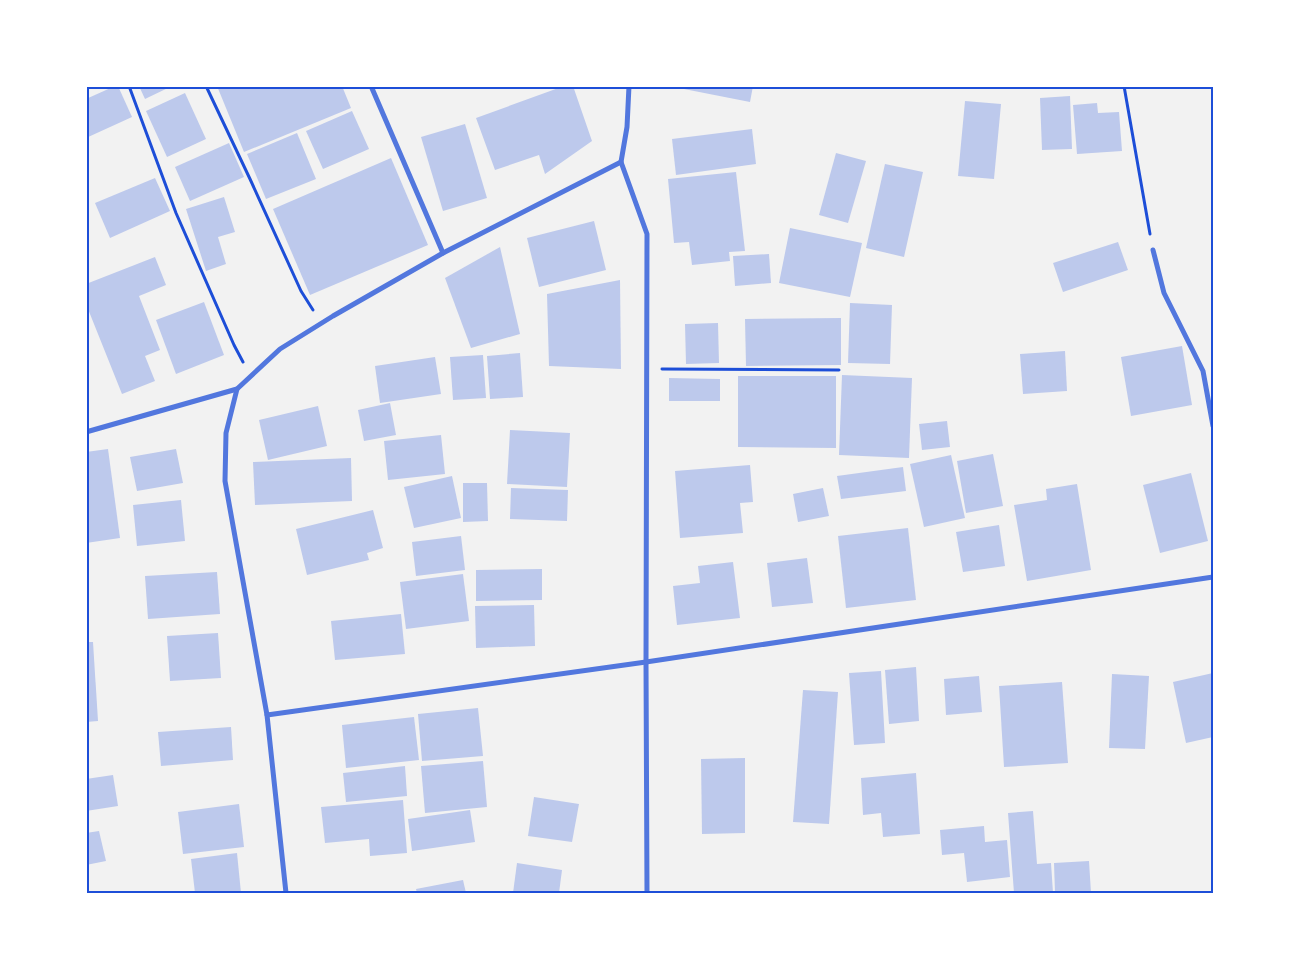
<svg xmlns="http://www.w3.org/2000/svg" width="1299" height="979" font-family="Quicksand,sans-serif">
	<style>
		.building { fill: #bdc9ec }
		.lines { fill: none; stroke-linecap: round; stroke-linejoin: round }
		.path { stroke: #1d4ed8; stroke-width: 3 }
		.minor { stroke: #5277de; stroke-width: 5 }
		.neatline { fill: none; stroke: #1d4ed8; stroke-width: 2 }
	</style>
	<rect width="100%" height="100%" fill="#f2f2f2"/>
	<g class="building">
		<polygon points="115,86 118,86 132,117 86,138 86,99"/>
		<polygon points="139,86 172,86 145,99"/>
		<polygon points="217,86 342,86 351,108 244,152"/>
		<polygon points="564,86 573,86 592,141 545,174 539,155 495,170 476,118"/>
		<polygon points="684,86 753,86 750,102 684,89"/>
		<polygon points="185,93 206,139 167,157 146,111"/>
		<polygon points="1070,96 1072,149 1042,150 1040,98"/>
		<polygon points="965,101 1001,104 994,179 958,176"/>
		<polygon points="1097,103 1098,113 1119,112 1122,151 1077,154 1073,105"/>
		<polygon points="352,111 369,149 323,169 306,131"/>
		<polygon points="465,124 487,198 443,211 421,137"/>
		<polygon points="752,129 756,164 676,175 672,139"/>
		<polygon points="297,133 316,179 266,199 247,154"/>
		<polygon points="229,143 244,177 190,201 175,167"/>
		<polygon points="836,153 866,161 848,223 819,215"/>
		<polygon points="391,158 428,245 310,295 273,209"/>
		<polygon points="885,164 923,172 904,257 866,248"/>
		<polygon points="736,172 745,251 729,252 730,261 692,265 689,242 674,243 668,179"/>
		<polygon points="155,178 170,211 110,238 95,203"/>
		<polygon points="224,197 235,232 218,237 226,264 206,271 186,209"/>
		<polygon points="594,221 606,270 539,287 527,238"/>
		<polygon points="790,228 862,243 850,297 779,283"/>
		<polygon points="1118,242 1128,270 1063,292 1053,263"/>
		<polygon points="500,247 520,334 471,348 445,278"/>
		<polygon points="769,254 771,283 735,286 733,256"/>
		<polygon points="155,257 166,285 139,296 160,350 145,356 155,381 122,394 86,304 86,284"/>
		<polygon points="620,280 621,369 549,366 547,294"/>
		<polygon points="204,302 224,355 176,374 156,320"/>
		<polygon points="850,303 892,305 890,364 848,363"/>
		<polygon points="841,318 841,365 746,366 745,319"/>
		<polygon points="718,323 719,363 686,364 685,324"/>
		<polygon points="1182,346 1192,405 1131,416 1121,357"/>
		<polygon points="1065,351 1067,391 1023,394 1020,354"/>
		<polygon points="520,353 523,397 490,399 487,356"/>
		<polygon points="483,355 486,398 453,400 450,357"/>
		<polygon points="435,357 441,394 380,403 375,366"/>
		<polygon points="842,375 912,378 909,458 839,455"/>
		<polygon points="738,376 836,376 836,448 738,447"/>
		<polygon points="669,378 720,379 720,401 669,401"/>
		<polygon points="390,403 396,435 364,441 358,410"/>
		<polygon points="318,406 327,446 268,460 259,420"/>
		<polygon points="947,421 950,447 922,450 919,424"/>
		<polygon points="510,430 570,433 567,487 507,484"/>
		<polygon points="441,435 445,474 388,480 384,441"/>
		<polygon points="108,449 120,538 86,543 86,452"/>
		<polygon points="176,449 183,483 137,491 130,457"/>
		<polygon points="993,454 1003,506 966,513 957,461"/>
		<polygon points="951,455 965,518 924,527 910,464"/>
		<polygon points="351,458 352,501 255,505 253,462"/>
		<polygon points="750,465 753,502 740,503 743,533 680,538 675,471"/>
		<polygon points="903,467 906,491 841,499 837,476"/>
		<polygon points="1191,473 1208,541 1160,553 1143,485"/>
		<polygon points="452,476 461,518 414,528 404,487"/>
		<polygon points="463,483 487,483 488,521 463,522"/>
		<polygon points="1077,484 1091,570 1027,581 1014,505 1047,500 1046,489"/>
		<polygon points="511,488 568,490 567,521 510,519"/>
		<polygon points="823,488 829,516 798,522 793,494"/>
		<polygon points="181,500 185,541 137,546 133,505"/>
		<polygon points="373,510 383,548 367,553 369,560 307,575 296,529"/>
		<polygon points="999,525 1005,566 963,572 956,532"/>
		<polygon points="908,528 916,600 846,608 838,536"/>
		<polygon points="461,536 465,570 416,576 412,542"/>
		<polygon points="807,558 813,603 772,607 767,563"/>
		<polygon points="733,562 740,618 677,625 673,586 700,583 698,566"/>
		<polygon points="542,569 542,600 476,601 476,570"/>
		<polygon points="217,572 220,614 148,619 145,576"/>
		<polygon points="463,574 469,621 406,629 400,582"/>
		<polygon points="534,605 535,646 476,648 475,606"/>
		<polygon points="401,614 405,654 335,660 331,621"/>
		<polygon points="218,633 221,678 170,681 167,636"/>
		<polygon points="86,642 93,642 98,721 86,722"/>
		<polygon points="916,667 919,721 889,724 885,670"/>
		<polygon points="881,671 885,743 854,745 849,673"/>
		<polygon points="1213,673 1213,737 1186,743 1173,682"/>
		<polygon points="1112,674 1149,676 1145,749 1109,748"/>
		<polygon points="979,676 982,712 946,715 944,679"/>
		<polygon points="1062,682 1068,763 1004,767 999,686"/>
		<polygon points="803,690 838,692 829,824 793,822"/>
		<polygon points="478,708 483,756 422,761 418,714"/>
		<polygon points="414,717 419,760 346,768 342,725"/>
		<polygon points="231,727 233,760 161,766 158,732"/>
		<polygon points="745,758 745,833 702,834 701,759"/>
		<polygon points="483,761 487,807 425,813 421,766"/>
		<polygon points="405,766 407,796 346,802 343,773"/>
		<polygon points="916,773 920,834 883,837 881,813 863,815 861,778"/>
		<polygon points="113,775 118,806 86,811 86,779"/>
		<polygon points="534,797 579,804 572,842 528,836"/>
		<polygon points="403,800 407,853 370,856 369,839 325,843 321,807"/>
		<polygon points="239,804 244,847 183,854 178,812"/>
		<polygon points="470,810 475,842 412,851 408,819"/>
		<polygon points="1033,811 1037,864 1051,863 1053,893 1014,893 1008,813"/>
		<polygon points="984,826 985,842 1007,840 1010,877 967,882 964,853 942,855 940,830"/>
		<polygon points="99,831 106,861 86,865 86,833"/>
		<polygon points="237,853 241,893 195,893 191,859"/>
		<polygon points="1089,861 1091,893 1055,893 1054,863"/>
		<polygon points="517,863 562,870 559,893 513,893"/>
		<polygon points="463,880 466,893 417,893 416,889"/>
	</g>
	<g class="lines">
		<g class="path">
			<polyline points="129,86 176,213 234,345 243,362"/>
			<polyline points="206,86 250,179 301,291 313,310"/>
			<polyline points="1124,86 1150,234"/>
			<polyline points="662,369 839,370"/>
		</g>
		<g class="minor">
			<polyline points="371,86 443,253"/>
			<polyline points="629,86 627,127 621,162 647,234 646,662 647,893"/>
			<polyline points="1153,250 1164,293 1203,371 1213,426"/>
			<polyline points="237,389 226,433 225,481 267,715 286,893"/>
			<polyline points="86,432 237,389 280,349 333,316 443,253 621,162"/>
			<polyline points="267,715 646,662 1213,577"/>
		</g>
	</g>
	<rect width="1299" height="979" fill="none" stroke="#ffffff" stroke-width="175"/>
	<rect x="88" y="88" width="1124" height="804" class="neatline"/>
</svg>
